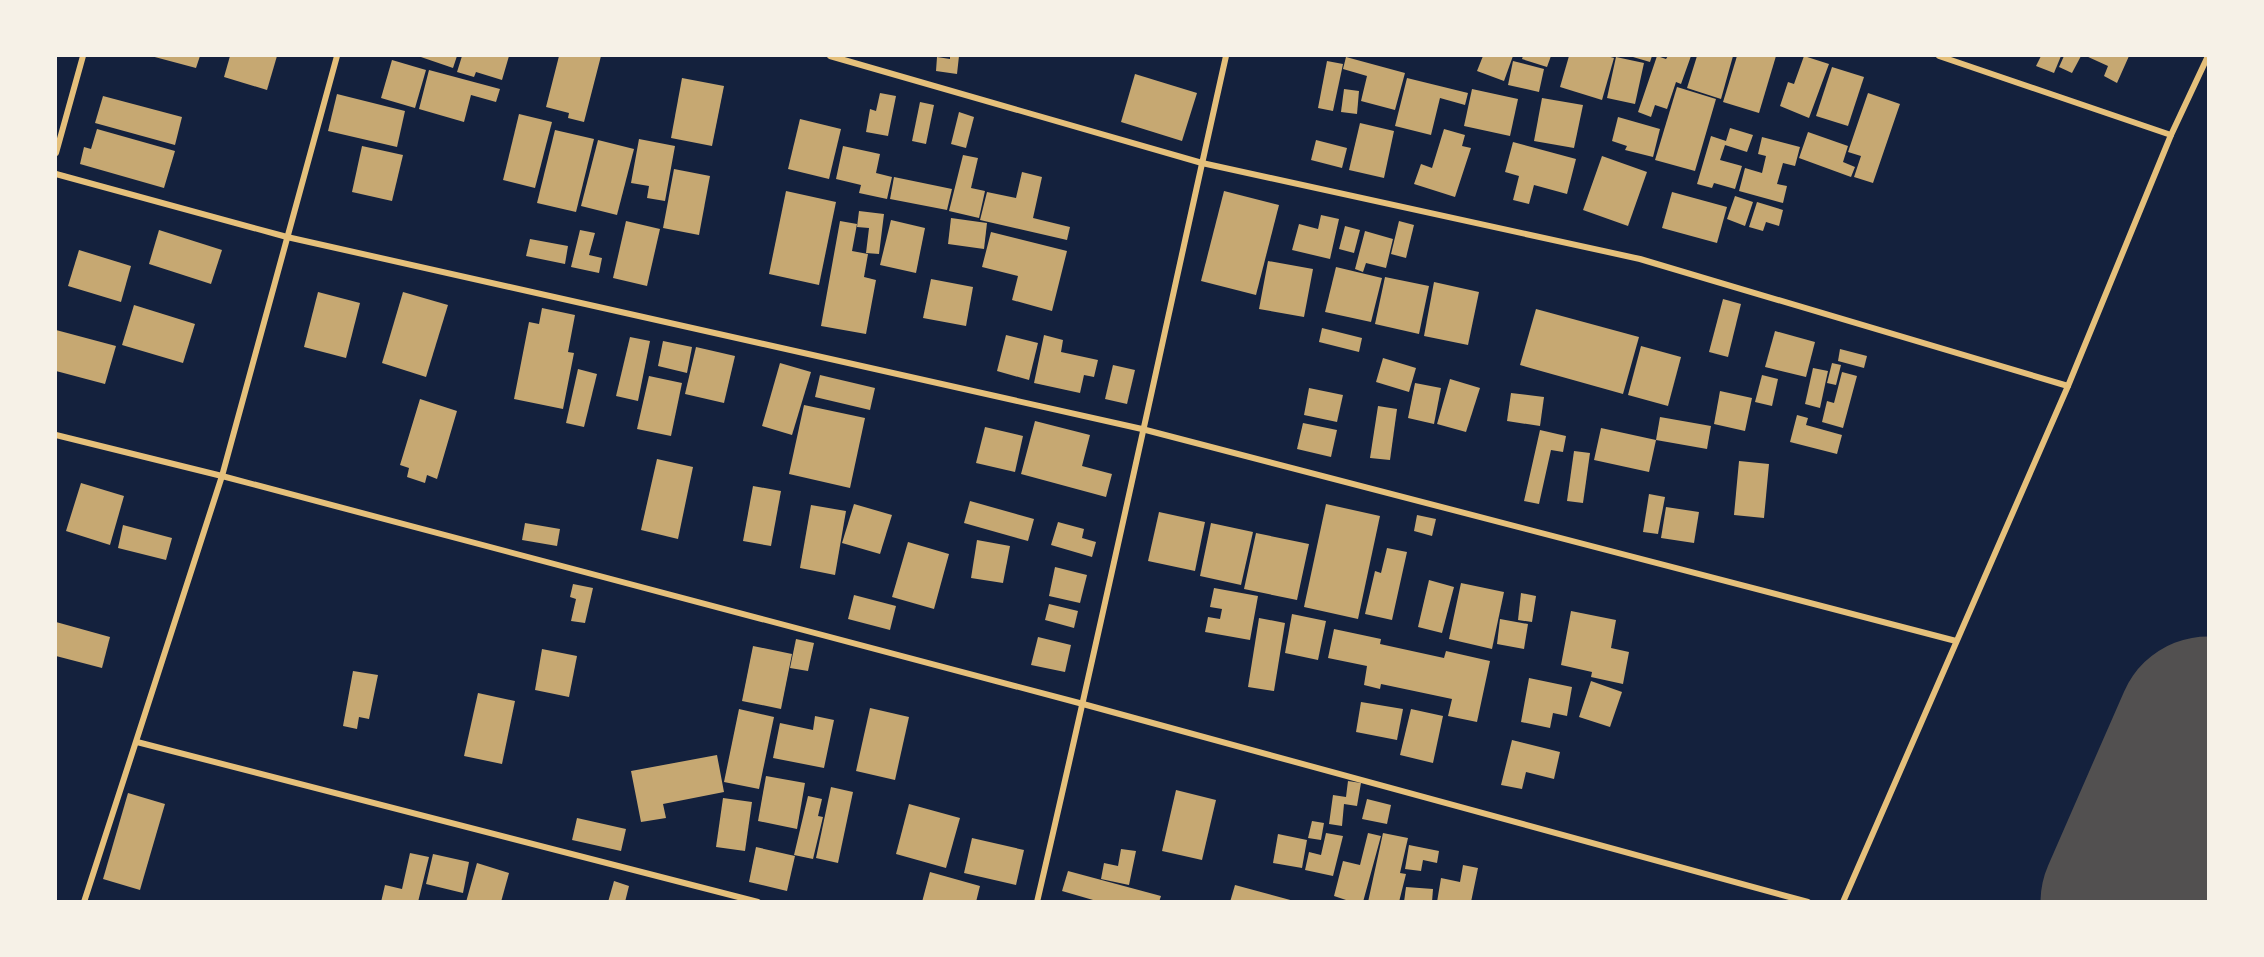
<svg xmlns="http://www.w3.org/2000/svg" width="2264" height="957" font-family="'Libre Baskerville',serif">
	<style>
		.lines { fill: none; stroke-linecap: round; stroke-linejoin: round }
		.runway { stroke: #525050; stroke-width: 183 }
		.building { fill: #c6a872 }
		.minor { stroke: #e5c07b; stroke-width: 6 }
	</style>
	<rect width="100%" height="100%" fill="#14213d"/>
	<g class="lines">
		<polyline class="runway" points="2132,902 2208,728"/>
	</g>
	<g class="building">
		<polygon points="151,56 200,56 196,68"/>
		<polygon points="230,56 277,56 267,90 224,77"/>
		<polygon points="418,56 457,56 453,68"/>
		<polygon points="462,56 509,56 502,80 476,72 474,77 457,72"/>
		<polygon points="559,56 601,56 584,122 568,118 569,113 546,107"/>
		<polygon points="950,56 959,56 957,74 936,71 937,57 950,59"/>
		<polygon points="1483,56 1513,56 1504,81 1477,71"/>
		<polygon points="1523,56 1551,56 1547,67 1522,59"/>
		<polygon points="1569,56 1607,56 1614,58 1602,100 1560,87"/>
		<polygon points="1634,56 1652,56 1650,62 1633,57"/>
		<polygon points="1657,56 1666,59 1668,56 1691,56 1681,84 1676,82 1667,109 1655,105 1651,117 1638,112"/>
		<polygon points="1697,56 1733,56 1721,99 1687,88"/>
		<polygon points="1737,56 1776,56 1759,113 1723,102"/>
		<polygon points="1804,56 1829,64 1809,118 1780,106 1788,82 1794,84"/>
		<polygon points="2041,56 2061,56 2054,73 2036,66"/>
		<polygon points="2064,56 2081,56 2072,73 2059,67"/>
		<polygon points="2086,56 2129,56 2117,83 2104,76 2108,66"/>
		<polygon points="1346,57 1405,73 1395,110 1361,101 1367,76 1343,69"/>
		<polygon points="1616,57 1644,63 1635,104 1607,98"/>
		<polygon points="392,60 426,70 415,108 381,98"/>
		<polygon points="1327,61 1343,64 1333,111 1318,108"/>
		<polygon points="1513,61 1544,69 1539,92 1508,85"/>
		<polygon points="1832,67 1864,77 1848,126 1816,116"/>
		<polygon points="429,70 500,89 496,102 471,95 464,122 419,109"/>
		<polygon points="1135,74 1197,93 1182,141 1121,122"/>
		<polygon points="682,78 724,86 712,146 671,138"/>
		<polygon points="1407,78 1468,93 1465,105 1440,98 1431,135 1395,126"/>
		<polygon points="1677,87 1716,99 1695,171 1655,160"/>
		<polygon points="1344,89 1359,91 1357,114 1341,112"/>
		<polygon points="1472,89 1518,99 1510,136 1464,126"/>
		<polygon points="880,93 896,96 888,136 866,132 870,109 876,111"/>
		<polygon points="1868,93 1900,104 1873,183 1854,177 1861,156 1848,152"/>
		<polygon points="337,94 405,111 397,147 328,131"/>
		<polygon points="103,96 182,117 175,145 95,123"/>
		<polygon points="1542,98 1583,105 1574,148 1534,141"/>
		<polygon points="920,102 934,105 926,144 912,141"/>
		<polygon points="959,112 974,117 966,148 951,144"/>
		<polygon points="519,114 552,122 535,188 503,180"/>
		<polygon points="1618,117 1660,129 1653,157 1625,150 1627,146 1612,141"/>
		<polygon points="800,119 841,129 829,179 788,169"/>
		<polygon points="1360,123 1394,131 1384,178 1349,170"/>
		<polygon points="1730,128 1753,135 1747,152 1725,145 1720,160 1742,166 1735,189 1714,183 1712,188 1697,184 1711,136 1726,141"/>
		<polygon points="97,129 175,151 164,188 80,164 84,147 91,149"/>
		<polygon points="1444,129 1465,135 1462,146 1471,148 1455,197 1414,184 1421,164 1432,168"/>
		<polygon points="555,130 594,139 576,212 537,203"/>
		<polygon points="1808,132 1848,146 1843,162 1855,167 1851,177 1799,158"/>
		<polygon points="1762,137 1800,147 1795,166 1783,163 1777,184 1787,186 1783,203 1739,191 1745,168 1762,173 1766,156 1758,154"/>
		<polygon points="639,139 675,146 665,201 647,198 649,186 631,183"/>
		<polygon points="598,140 634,149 617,215 581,206"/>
		<polygon points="1316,140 1347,148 1342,168 1311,160"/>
		<polygon points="1513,142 1576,159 1567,194 1534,185 1529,204 1513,200 1519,176 1505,172"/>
		<polygon points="362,146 403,155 392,201 352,192"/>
		<polygon points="843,146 880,154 876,173 892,177 887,199 859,193 861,185 836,179"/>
		<polygon points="963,155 978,158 971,188 985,191 979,218 949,211"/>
		<polygon points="1602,156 1647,172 1628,226 1583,210"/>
		<polygon points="674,169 710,176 699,235 663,228"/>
		<polygon points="1022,172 1042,177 1033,218 1070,227 1067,240 980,220 987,192 1016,198"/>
		<polygon points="894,177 952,189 947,210 890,199"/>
		<polygon points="786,191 836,202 819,285 769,274"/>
		<polygon points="1224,191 1279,205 1256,295 1201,281"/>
		<polygon points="1672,192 1727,207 1717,243 1662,228"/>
		<polygon points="1735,196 1753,202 1745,226 1727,219"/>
		<polygon points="1757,202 1783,210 1779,226 1766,222 1763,231 1749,227"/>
		<polygon points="859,211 884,214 879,254 866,253 869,228 857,227"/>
		<polygon points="1321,215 1339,219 1330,259 1292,250 1299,224 1318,229"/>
		<polygon points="951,218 987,223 984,249 948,244"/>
		<polygon points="891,220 925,228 916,273 880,265"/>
		<polygon points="626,221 660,229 647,286 613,278"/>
		<polygon points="840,221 857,224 852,251 868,254 864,277 876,280 866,334 821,326"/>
		<polygon points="1399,221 1414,225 1406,258 1391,254"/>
		<polygon points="1345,226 1360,230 1354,253 1339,249"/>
		<polygon points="159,230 222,250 211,284 149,264"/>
		<polygon points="580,230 595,233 589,255 602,258 599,273 571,267"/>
		<polygon points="1365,231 1393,239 1386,268 1366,263 1363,272 1355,269"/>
		<polygon points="991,232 1067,251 1052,311 1012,300 1018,276 982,267"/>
		<polygon points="530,239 568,246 565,264 526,256"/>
		<polygon points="79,250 131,266 121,302 68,286"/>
		<polygon points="1268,261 1313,269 1304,317 1259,309"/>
		<polygon points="1336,267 1382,278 1371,322 1325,312"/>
		<polygon points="1385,277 1429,286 1419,334 1375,324"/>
		<polygon points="931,279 973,287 966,326 923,318"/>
		<polygon points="1434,282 1479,292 1468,345 1424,336"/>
		<polygon points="318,292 360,303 346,358 304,347"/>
		<polygon points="403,292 448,305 426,377 382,363"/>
		<polygon points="1723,299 1741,304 1728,357 1709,352"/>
		<polygon points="134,305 195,324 183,363 122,345"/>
		<polygon points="542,308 575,315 568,352 574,353 563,409 514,399 529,322 539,324"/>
		<polygon points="1536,309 1639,337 1623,394 1520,365"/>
		<polygon points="1322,328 1362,338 1359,352 1319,342"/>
		<polygon points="56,330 116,346 105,384 56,371"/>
		<polygon points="1775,331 1815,342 1806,377 1765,367"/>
		<polygon points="1006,335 1038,343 1029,380 997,371"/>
		<polygon points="1044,335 1063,340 1061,352 1098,360 1094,377 1084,375 1080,393 1034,383"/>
		<polygon points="630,337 650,341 638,401 616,396"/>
		<polygon points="663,341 692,347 687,373 658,366"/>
		<polygon points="1641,346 1681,357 1668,406 1628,395"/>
		<polygon points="696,347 735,356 724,403 685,394"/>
		<polygon points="1840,349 1867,356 1864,368 1838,361"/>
		<polygon points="1383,358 1416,368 1409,392 1376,382"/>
		<polygon points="780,363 811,372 792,435 762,426"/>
		<polygon points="1832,363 1841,365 1836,385 1827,383"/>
		<polygon points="1113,365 1135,370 1127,404 1105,399"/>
		<polygon points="1813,368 1828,371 1820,408 1805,404"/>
		<polygon points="578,369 597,374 584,427 566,423"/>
		<polygon points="1842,372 1857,376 1843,428 1822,422 1827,401 1834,403"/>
		<polygon points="820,375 875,388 870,410 815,397"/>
		<polygon points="1762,375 1778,379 1772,406 1755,402"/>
		<polygon points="649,376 682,383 671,436 637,429"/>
		<polygon points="1450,379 1480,388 1466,432 1437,424"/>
		<polygon points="1415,383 1441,388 1434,424 1408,418"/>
		<polygon points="1309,388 1343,395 1337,422 1304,415"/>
		<polygon points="1720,391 1752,398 1745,431 1714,424"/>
		<polygon points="1511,393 1544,397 1540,426 1507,421"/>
		<polygon points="420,399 457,411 437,479 427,475 425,483 407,477 409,468 400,465"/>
		<polygon points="804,405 865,418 850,488 789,474"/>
		<polygon points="1378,406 1397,409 1390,460 1370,458"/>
		<polygon points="1797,415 1808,418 1806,425 1842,435 1837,454 1790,442"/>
		<polygon points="1660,417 1711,426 1707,449 1656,440"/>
		<polygon points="1035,421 1090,435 1082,466 1112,474 1106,497 1021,474"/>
		<polygon points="1303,423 1337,430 1331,457 1297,449"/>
		<polygon points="985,427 1023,436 1015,472 976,463"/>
		<polygon points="1601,428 1656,440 1649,472 1594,460"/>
		<polygon points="1540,430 1566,436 1563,452 1551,450 1539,504 1524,501"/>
		<polygon points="1574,451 1590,453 1583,503 1567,501"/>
		<polygon points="657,459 693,467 678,539 641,530"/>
		<polygon points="1739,461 1769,464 1764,518 1734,515"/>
		<polygon points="81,483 124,496 110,545 66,531"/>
		<polygon points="753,486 781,491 771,546 743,541"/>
		<polygon points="1649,494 1665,497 1658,534 1643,532"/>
		<polygon points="970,501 1034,519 1028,541 964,523"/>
		<polygon points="854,504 892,515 880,554 842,543"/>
		<polygon points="1326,504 1380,516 1358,619 1304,607"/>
		<polygon points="811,505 846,511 835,575 800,568"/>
		<polygon points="1666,507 1699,512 1694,543 1661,538"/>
		<polygon points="1159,512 1205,522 1195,571 1148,561"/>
		<polygon points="1417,515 1436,519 1432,536 1414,531"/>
		<polygon points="1058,522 1084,529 1082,538 1096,542 1092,557 1051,545"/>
		<polygon points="525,523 560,529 557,546 522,540"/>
		<polygon points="1211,523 1253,532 1241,585 1200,576"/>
		<polygon points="123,525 172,538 166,560 118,548"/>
		<polygon points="1256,533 1309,544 1297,600 1244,589"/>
		<polygon points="977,540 1010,546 1003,583 971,578"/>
		<polygon points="908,542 949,554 934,609 892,597"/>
		<polygon points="1387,548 1407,552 1392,620 1365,614 1375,571 1381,573"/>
		<polygon points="1055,567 1087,575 1080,603 1049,596"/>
		<polygon points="1429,580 1454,587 1442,633 1418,627"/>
		<polygon points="1461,583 1504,592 1492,649 1449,639"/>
		<polygon points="573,584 593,588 585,623 571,621 576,599 570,597"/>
		<polygon points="1214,588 1258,596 1250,640 1205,632 1208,617 1220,619 1222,609 1210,607"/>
		<polygon points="1521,593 1536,596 1532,622 1518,620"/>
		<polygon points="854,595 896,606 890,630 848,619"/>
		<polygon points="1049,604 1078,611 1074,628 1045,620"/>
		<polygon points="1571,611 1616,620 1611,648 1629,652 1623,684 1591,677 1592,672 1561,665"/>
		<polygon points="1292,614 1326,621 1318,660 1285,653"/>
		<polygon points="1259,618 1285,623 1274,691 1248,687"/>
		<polygon points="1500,619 1528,624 1524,649 1497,644"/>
		<polygon points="56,622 110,637 102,668 56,656"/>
		<polygon points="1334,629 1381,639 1380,644 1444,658 1446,651 1490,661 1477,722 1448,716 1452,699 1381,684 1380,689 1364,685 1367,666 1328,658"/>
		<polygon points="1038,637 1071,645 1065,672 1031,665"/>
		<polygon points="796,639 814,643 808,671 790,668"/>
		<polygon points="753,646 792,654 781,709 742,701"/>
		<polygon points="542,649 577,656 569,697 535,690"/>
		<polygon points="353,671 378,675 369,719 359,717 357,729 343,726"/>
		<polygon points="1529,678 1572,687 1567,716 1553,713 1550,728 1521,722"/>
		<polygon points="1591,681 1622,692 1610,727 1579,717"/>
		<polygon points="478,693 515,701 502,764 464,756"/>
		<polygon points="1361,702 1403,709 1397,740 1356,732"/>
		<polygon points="870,708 909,717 895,780 856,771"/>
		<polygon points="739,709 774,717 759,789 724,782"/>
		<polygon points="1411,709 1443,716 1433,763 1400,755"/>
		<polygon points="815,716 834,720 824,768 773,758 780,723 813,730"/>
		<polygon points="1512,740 1560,752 1554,779 1526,772 1522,789 1501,785"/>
		<polygon points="717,755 724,792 663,804 666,818 641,822 631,771"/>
		<polygon points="766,776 805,783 797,829 758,821"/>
		<polygon points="1348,781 1361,783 1357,806 1344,804 1342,826 1329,824 1333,795 1346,797"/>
		<polygon points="831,787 853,792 838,863 816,858"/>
		<polygon points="1176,790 1216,800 1202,860 1162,851"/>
		<polygon points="128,793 165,804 140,890 103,879"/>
		<polygon points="808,796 822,799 818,816 823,817 813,859 794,855"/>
		<polygon points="723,798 752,802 745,851 716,847"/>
		<polygon points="1367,799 1391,805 1387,824 1362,819"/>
		<polygon points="909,804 960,818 946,868 896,854"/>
		<polygon points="577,818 626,829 621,851 572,840"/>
		<polygon points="1312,821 1324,823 1321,840 1308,838"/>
		<polygon points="1326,833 1343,836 1333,876 1305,870 1309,852 1321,855"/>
		<polygon points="1368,833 1381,836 1363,902 1352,902 1334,896 1343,861 1360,865"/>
		<polygon points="1383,833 1408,838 1400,873 1406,874 1399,902 1368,902"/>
		<polygon points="1278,834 1307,840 1302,868 1273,863"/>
		<polygon points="972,838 1024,850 1016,885 964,873"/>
		<polygon points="1409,845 1439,851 1437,863 1423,860 1421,871 1405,869"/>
		<polygon points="756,847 795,856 787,891 749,882"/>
		<polygon points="1121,849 1136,851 1129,885 1101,879 1104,863 1118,866"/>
		<polygon points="410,853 429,857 418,902 381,902 385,885 402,889"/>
		<polygon points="433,854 469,862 463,893 426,884"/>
		<polygon points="477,863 509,873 501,902 466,902"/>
		<polygon points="1463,865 1478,868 1471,902 1437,902 1441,878 1460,882"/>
		<polygon points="1068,871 1161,896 1159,902 1100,902 1062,891"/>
		<polygon points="930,872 980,886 976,902 922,902"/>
		<polygon points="614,881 629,886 625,902 608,902"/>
		<polygon points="1235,885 1294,901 1294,902 1230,902"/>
		<polygon points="1406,887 1433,889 1432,902 1404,902"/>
	</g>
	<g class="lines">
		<g class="minor">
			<polyline points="830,56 1202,163 1640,259 2068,386"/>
			<polyline points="1939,56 2171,135"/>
			<polyline points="56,153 83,56"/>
			<polyline points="56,174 287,237 1142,429 1956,641"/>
			<polyline points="56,435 222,476 1083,704 1808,902"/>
			<polyline points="137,742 758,902"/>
			<polyline points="84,902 222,476 337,56"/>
			<path d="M1037 902C1103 620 1163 337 1226 56"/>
			<polyline points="1843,902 2068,386 2171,135 2208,56"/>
		</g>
	</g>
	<rect width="2264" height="957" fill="none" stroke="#f6f1e7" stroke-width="114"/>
</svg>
